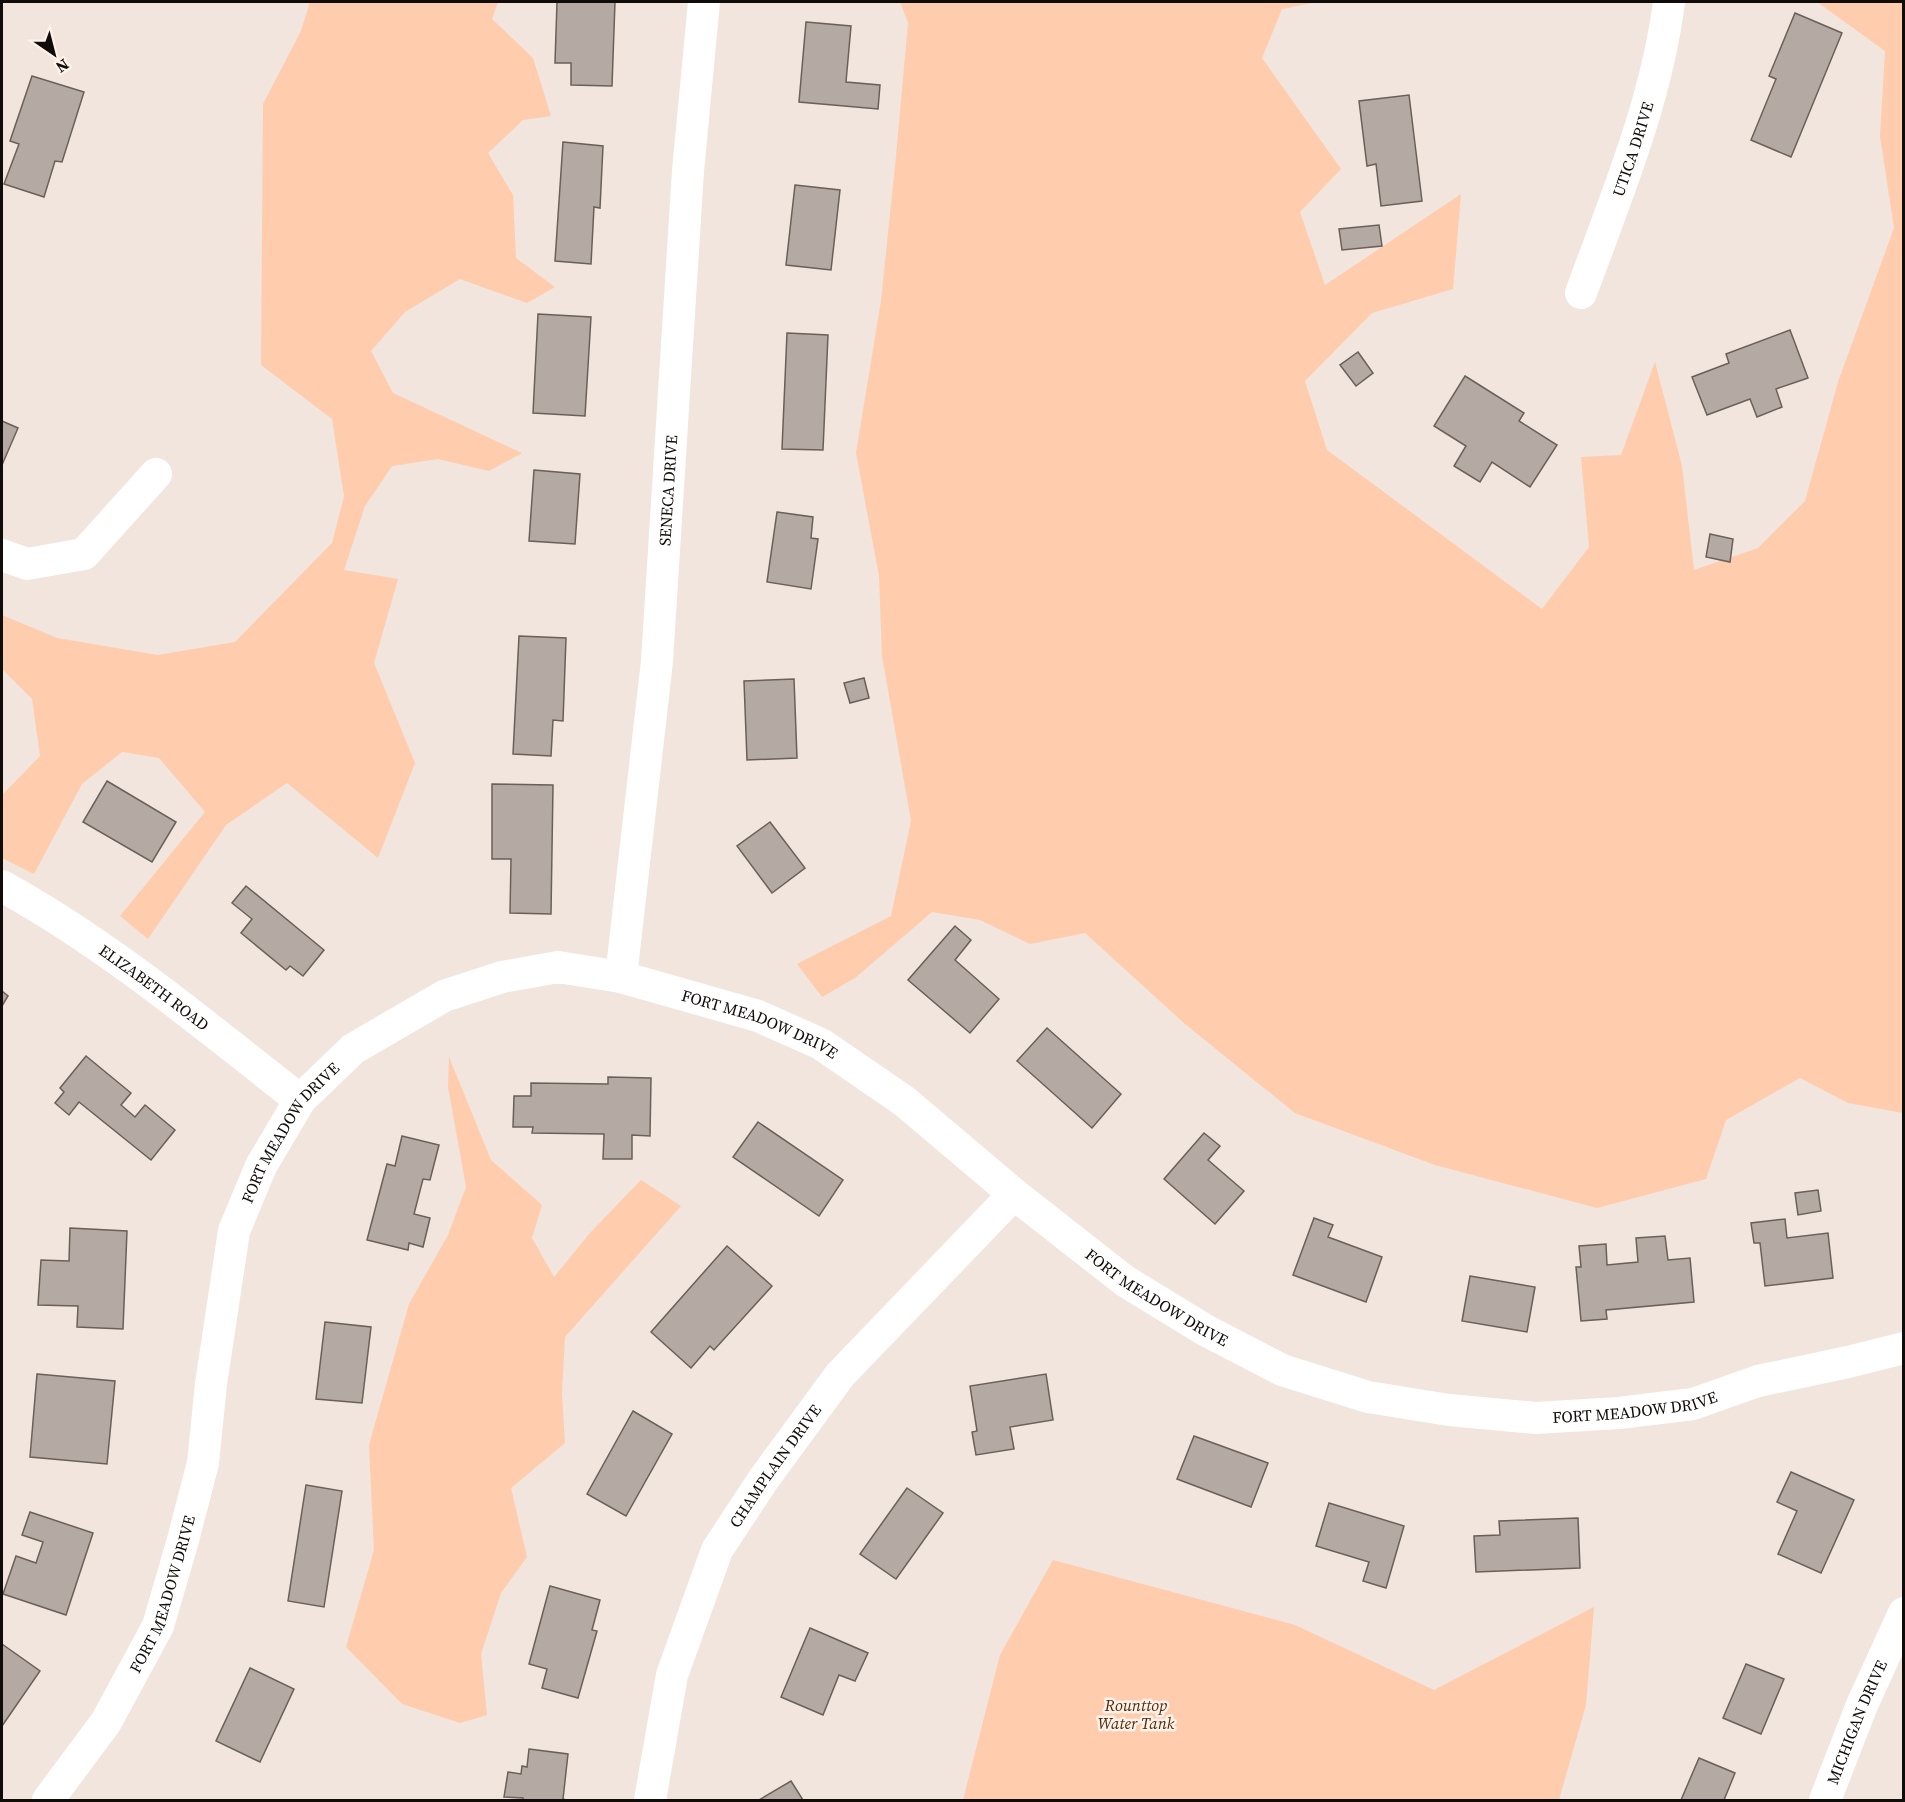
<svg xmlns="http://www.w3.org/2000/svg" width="1905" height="1802" font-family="'Source Serif 4',serif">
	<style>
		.green { fill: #ffccad }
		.building { fill: #b5aaa3; stroke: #6a6059; stroke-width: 1.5 }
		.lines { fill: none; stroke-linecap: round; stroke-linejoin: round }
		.minor { stroke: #fff; stroke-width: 32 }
		.labels { text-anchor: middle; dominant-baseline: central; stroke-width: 5; stroke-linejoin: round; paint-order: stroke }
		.street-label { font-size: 16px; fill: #100c0a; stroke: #fff2eb }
		.park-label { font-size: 16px; font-style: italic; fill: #522706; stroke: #fff2eb }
	</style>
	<rect width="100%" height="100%" fill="#f1e5dd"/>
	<g class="green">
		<polygon points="310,2 498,2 492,19 533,58 551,116 523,120 488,153 513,195 516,258 555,287 527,303 460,279 405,312 371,351 393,393 522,453 489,471 438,459 392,466 365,506 344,570 398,579 374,663 415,763 378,858 287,783 226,825 148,939 120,916 205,812 159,758 122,752 82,784 34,874 2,858 2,795 40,756 32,699 2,669 2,615 57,638 158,655 235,642 332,543 344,496 332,419 261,365 263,104 301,31"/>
		<polygon points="900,2 1317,2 1282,9 1262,58 1341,169 1300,212 1325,285 1461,194 1453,289 1372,313 1305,381 1327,450 1542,609 1589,547 1581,457 1621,455 1655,362 1682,466 1694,570 1758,548 1805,501 1838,382 1894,228 1880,136 1885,51 1817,2 1903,2 1903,1113 1848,1103 1800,1078 1726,1120 1706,1179 1597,1208 1435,1165 1295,1113 1185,1024 1085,933 1030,944 980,920 932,912 855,978 822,997 797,964 891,916 911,821 882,656 879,576 856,453 881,301 896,156 908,23"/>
		<polygon points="449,1057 491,1160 542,1205 532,1238 554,1277 590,1233 641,1180 681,1206 565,1337 562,1393 565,1443 511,1488 527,1557 501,1593 481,1654 487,1715 460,1723 402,1704 346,1647 374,1550 369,1445 409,1304 448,1235 466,1187 448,1087"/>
		<polygon points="1053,1560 1295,1625 1434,1690 1594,1607 1586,1705 1559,1800 963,1800 1000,1655"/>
	</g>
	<g class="building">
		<polygon points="557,2 615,2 612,86 571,85 571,63 555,63"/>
		<polygon points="1795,13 1842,33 1791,157 1751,140 1776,79 1769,76"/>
		<polygon points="806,22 851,26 846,82 880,85 878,109 799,102"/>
		<polygon points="32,76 84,92 62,162 55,161 44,197 4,184 19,144 10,141"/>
		<polygon points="1409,95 1422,201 1381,206 1376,164 1367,166 1359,101"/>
		<polygon points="563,142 603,146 600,208 594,207 591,264 555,261"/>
		<polygon points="795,185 840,190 831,270 786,265"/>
		<polygon points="1379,225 1382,246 1342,250 1339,229"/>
		<polygon points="538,314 591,317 585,416 533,413"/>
		<polygon points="1790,330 1808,378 1776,389 1782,407 1757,417 1750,399 1707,415 1692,377 1729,363 1726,354"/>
		<polygon points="787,333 828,335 823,450 782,449"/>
		<polygon points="1358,352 1373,373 1356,386 1340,365"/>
		<polygon points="1465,376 1524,413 1519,421 1557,445 1530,487 1492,462 1480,482 1454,466 1466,446 1434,426"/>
		<polygon points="2,421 18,428 2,465"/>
		<polygon points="534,470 580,474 575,544 529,541"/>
		<polygon points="777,512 813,517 811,538 818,539 811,589 767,582"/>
		<polygon points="1710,534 1733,539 1730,562 1706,557"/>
		<polygon points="519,636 566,638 563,721 553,720 551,756 513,754"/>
		<polygon points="864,678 869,698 850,703 844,683"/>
		<polygon points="794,679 797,758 747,760 744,681"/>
		<polygon points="107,781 176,822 152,862 83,822"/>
		<polygon points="492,784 553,785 551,914 510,913 511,859 492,859"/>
		<polygon points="770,822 805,868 772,893 737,846"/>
		<polygon points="246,886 324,950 303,976 290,966 286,970 241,933 252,919 232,903"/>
		<polygon points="955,926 971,940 955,960 999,999 970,1033 908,980"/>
		<polygon points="2,991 8,996 2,1006"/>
		<polygon points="1047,1028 1121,1094 1092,1128 1017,1061"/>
		<polygon points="86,1056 131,1093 121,1105 135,1117 145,1105 175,1130 151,1160 79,1102 69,1115 55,1103 64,1092 60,1088"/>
		<polygon points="608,1077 651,1078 650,1136 632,1135 632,1159 603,1159 604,1134 532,1133 533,1127 513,1127 514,1096 531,1096 531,1083 608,1084"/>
		<polygon points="758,1122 843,1180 819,1216 733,1157"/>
		<polygon points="1204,1133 1220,1146 1208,1160 1244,1191 1215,1224 1164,1179"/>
		<polygon points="402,1136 439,1145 430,1180 423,1179 414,1214 430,1218 423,1247 409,1243 408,1250 367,1240 387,1164 395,1166"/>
		<polygon points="1818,1190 1821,1211 1798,1215 1795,1193"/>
		<polygon points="1314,1218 1333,1225 1328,1237 1382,1257 1366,1302 1293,1275"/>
		<polygon points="1785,1219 1787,1238 1828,1233 1833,1278 1765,1286 1760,1243 1754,1243 1751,1223"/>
		<polygon points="70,1228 127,1231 123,1329 77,1327 78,1306 38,1305 41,1260 69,1261"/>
		<polygon points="1665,1236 1668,1260 1690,1258 1694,1302 1606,1310 1607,1319 1581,1321 1576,1267 1581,1267 1579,1246 1606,1244 1607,1265 1638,1262 1636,1238"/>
		<polygon points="727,1246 772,1286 714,1350 710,1346 691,1368 651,1332"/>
		<polygon points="1470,1276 1535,1287 1527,1332 1462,1321"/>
		<polygon points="325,1322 371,1327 362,1403 316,1399"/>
		<polygon points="37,1374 115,1381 107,1464 30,1457"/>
		<polygon points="1046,1374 1053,1420 1010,1427 1014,1449 976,1455 972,1432 977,1431 970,1386"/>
		<polygon points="633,1411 672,1434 626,1516 587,1494"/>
		<polygon points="1194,1436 1268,1463 1251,1507 1177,1479"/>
		<polygon points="1791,1472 1854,1500 1821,1573 1778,1554 1797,1511 1777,1502"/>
		<polygon points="306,1485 342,1491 324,1607 288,1601"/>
		<polygon points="907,1488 943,1513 896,1579 860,1554"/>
		<polygon points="1329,1503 1404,1526 1386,1588 1363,1581 1369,1562 1316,1546"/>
		<polygon points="30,1512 93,1533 66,1615 3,1594 16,1556 36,1563 43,1542 22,1535"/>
		<polygon points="1578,1518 1580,1568 1476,1572 1474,1536 1500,1535 1499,1521"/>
		<polygon points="550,1586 600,1600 592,1630 597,1631 578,1698 542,1688 547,1669 529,1664"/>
		<polygon points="810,1628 868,1653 855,1681 839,1675 823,1715 781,1697"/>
		<polygon points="2,1644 40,1671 2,1726"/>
		<polygon points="1746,1664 1784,1679 1761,1734 1723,1718"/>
		<polygon points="250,1668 294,1689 260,1762 216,1741"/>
		<polygon points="529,1749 568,1754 563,1799 566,1800 523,1800 523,1798 504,1797 508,1772 521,1774 522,1766 527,1767"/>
		<polygon points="1699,1758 1735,1773 1724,1800 1681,1800"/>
		<polygon points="791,1781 803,1800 759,1800"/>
	</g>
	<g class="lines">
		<g class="minor">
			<path id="s1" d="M1581 293C1616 197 1656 103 1669 2"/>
			<polyline points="2,555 27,564 84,554 156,474"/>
			<path id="s2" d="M2 886C109 945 204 1025 300 1100"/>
			<path id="s3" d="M621 977 657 661 688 171 704 2"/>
			<path id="s4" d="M48 1800 106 1722 158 1626 183 1540 203 1463 211 1384 234 1231 261 1166 300 1100 353 1049 444 996 502 977 558 967 621 977 758 1016 821 1044 904 1101 1014 1194 1125 1281 1205 1330 1282 1370 1368 1397 1449 1410 1536 1418 1619 1413 1693 1404 1758 1381 1848 1362 1904 1348"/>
			<path id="s5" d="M650 1800 672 1675 717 1550 763 1480 840 1375 1014 1194"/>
			<path id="s6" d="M1825 1800 1862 1705 1904 1613"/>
		</g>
	</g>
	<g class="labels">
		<g class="street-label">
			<text stroke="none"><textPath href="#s1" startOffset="153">UTICA DRIVE</textPath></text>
			<text stroke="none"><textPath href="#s3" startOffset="489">SENECA DRIVE</textPath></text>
			<text stroke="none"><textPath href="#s2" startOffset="183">ELIZABETH ROAD</textPath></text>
			<text stroke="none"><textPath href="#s4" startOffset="1264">FORT MEADOW DRIVE</textPath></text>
			<text stroke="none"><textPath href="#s4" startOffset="724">FORT MEADOW DRIVE</textPath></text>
			<text stroke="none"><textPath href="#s4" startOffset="1750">FORT MEADOW DRIVE</textPath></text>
			<text stroke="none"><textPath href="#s4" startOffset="2254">FORT MEADOW DRIVE</textPath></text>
			<text stroke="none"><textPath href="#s5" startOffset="362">CHAMPLAIN DRIVE</textPath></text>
			<text stroke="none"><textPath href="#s4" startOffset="238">FORT MEADOW DRIVE</textPath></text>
			<text stroke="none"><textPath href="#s6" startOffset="84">MICHIGAN DRIVE</textPath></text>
		</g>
		<g class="park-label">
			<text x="1136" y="1705">Rounttop<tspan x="1136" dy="18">Water Tank</tspan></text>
		</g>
	</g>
	<rect width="1905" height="1802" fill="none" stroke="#100c0a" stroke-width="6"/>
	<g transform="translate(54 54) rotate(145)" stroke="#fff2eb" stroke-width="4.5" paint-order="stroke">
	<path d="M0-4.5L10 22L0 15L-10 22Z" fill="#100c0a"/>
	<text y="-9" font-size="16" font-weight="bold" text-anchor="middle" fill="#100c0a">N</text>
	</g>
</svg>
